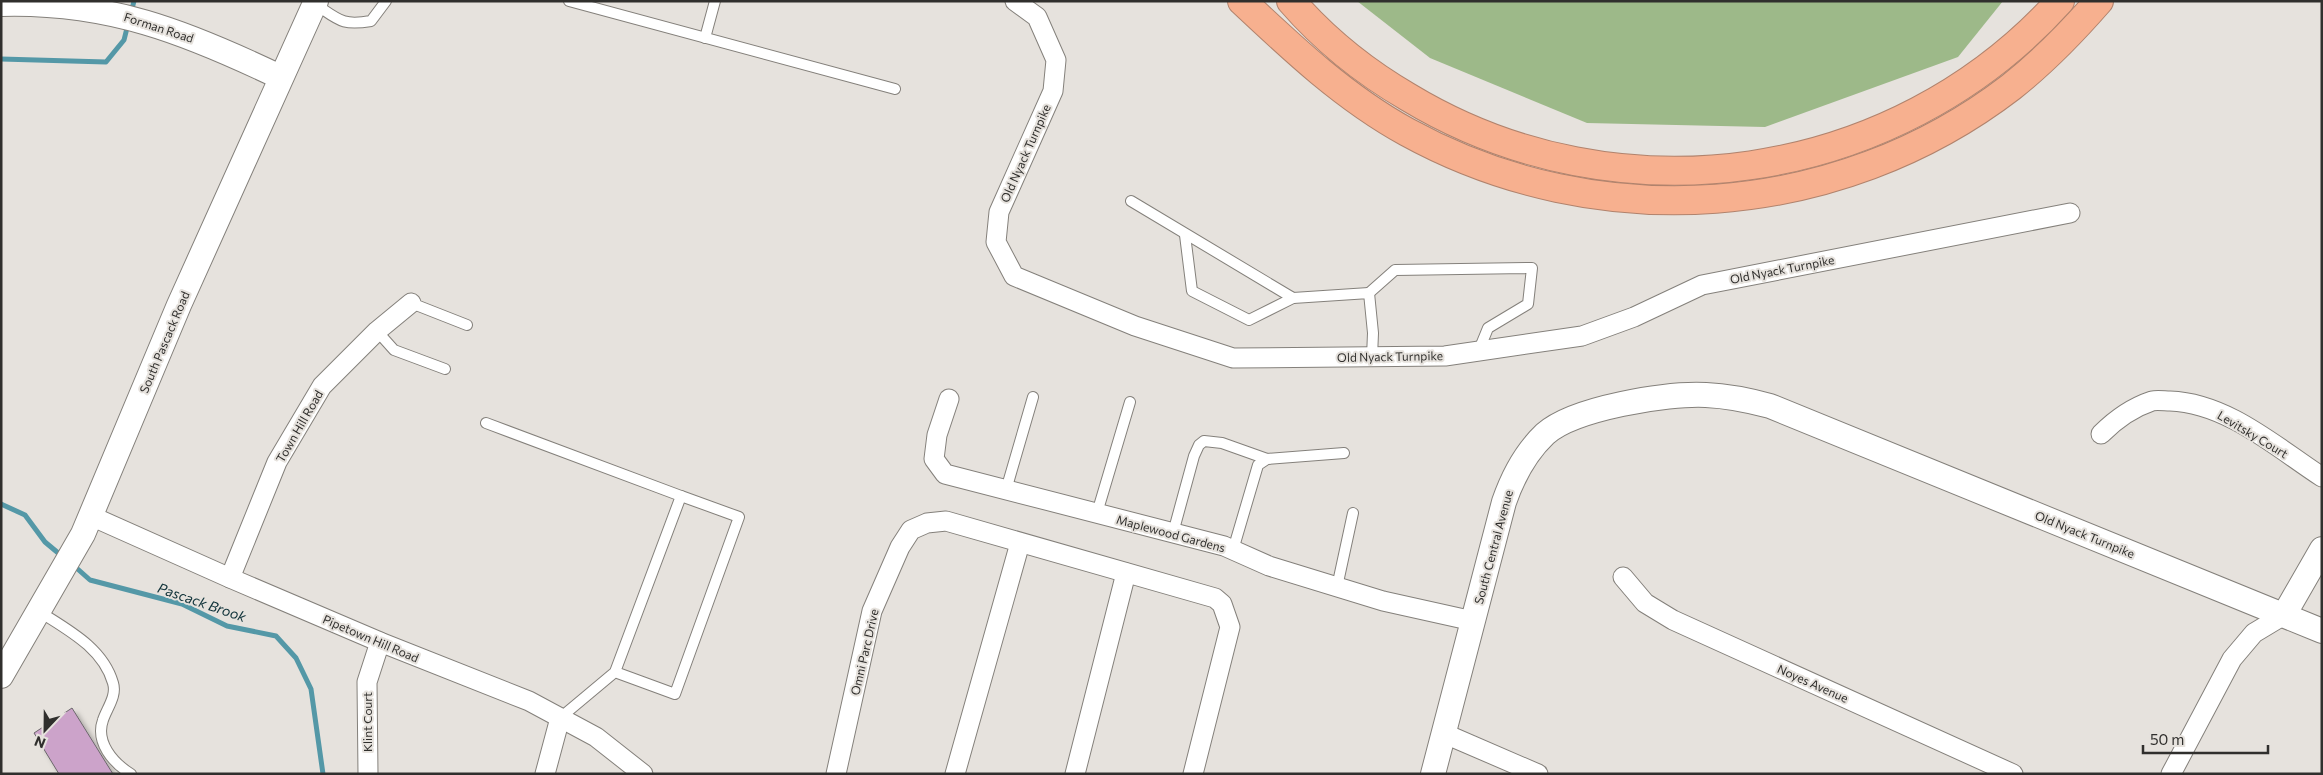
<svg xmlns="http://www.w3.org/2000/svg" width="2323" height="775" font-family="Commissioner,sans-serif">
	<style>
		.forest { fill: #9db989 }
		.lines { fill: none; stroke-linecap: round; stroke-linejoin: round }
		.stream { stroke: #5498a7; stroke-width: 5 }
		.building { fill: #cca3ca; stroke: #6b676b; filter: url(#shadow) }
		.service-casing { stroke: #84807b; stroke-width: 12 }
		.minor-casing { stroke: #84807b; stroke-width: 21 }
		.tertiary-casing { stroke: #84807b; stroke-width: 26 }
		.motorway-casing { stroke: #b1836d; stroke-width: 30 }
		.service { stroke: #fff; stroke-width: 10 }
		.minor { stroke: #fff; stroke-width: 19 }
		.tertiary { stroke: #fff; stroke-width: 24 }
		.motorway { stroke: #f7b08f; stroke-width: 28 }
		.labels { text-anchor: middle; dominant-baseline: central; stroke-width: 4; stroke-linejoin: round; paint-order: stroke }
		.street-label { font-size: 12px; fill: #302f2d; stroke: #e6e2dd }
		.water-label { font-size: 14px; font-style: italic; fill: #0d3037; stroke: #e6e2dd }
	</style>
	<defs>
		<filter id="shadow"><feDropShadow dx="4.5" dy="4.5" stdDeviation="2.5" flood-color="#0004"/></filter>
	</defs>
	<rect width="100%" height="100%" fill="#e6e2dd"/>
	<polygon class="forest" points="1357,1 2003,1 1958,57 1765,127 1587,123 1430,58"/>
	<g class="lines">
		<g class="stream">
			<polyline points="131,13 134,1"/>
			<polyline points="1,59 106,62 124,40 128,24"/>
			<polyline points="1,504 25,515 45,542 63,557"/>
			<polyline points="72,564 90,580 182,604 227,626 276,636 296,658 311,689 323,774"/>
		</g>
	</g>
	<polygon class="building" points="72,708 113,774 59,774 34,733"/>
	<g class="lines">
		<g class="service-casing">
			<g id="service">
				<polyline points="569,1 895,89"/>
				<path d="M315 4C339 20 342 26 371 21L386 1"/>
				<polyline points="705,38 715,1"/>
				<polyline points="1131,201 1293,298 1369,293 1373,333 1372,357"/>
				<polyline points="1185,235 1192,291 1249,320 1293,298"/>
				<polyline points="1369,293 1395,270 1532,268 1528,304 1488,328 1479,350"/>
				<polyline points="411,303 467,325"/>
				<polyline points="377,331 394,350 445,369"/>
				<polyline points="486,423 681,496"/>
				<polyline points="1006,490 1033,397"/>
				<polyline points="1097,513 1130,402"/>
				<polyline points="1173,533 1194,456 1199,445 1204,441 1222,443 1267,459"/>
				<polyline points="1233,550 1258,465 1267,459 1344,453"/>
				<polyline points="1337,587 1353,513"/>
				<path d="M40 612C68 630 103 648 113 683 117 696 107 708 103 720 95 742 113 763 131 774"/>
				<polyline points="560,718 615,672 681,496 739,517 675,694 615,672"/>
			</g>
		</g>
		<g class="minor-casing">
			<g id="minor">
				<polyline points="1015,1 1037,17 1056,60 1053,91 999,212 996,242 1014,276 1135,326 1233,358 1445,356 1582,336 1634,317 1702,285 2070,213"/>
				<polyline points="949,399 937,435 934,459 945,474 1224,546 1269,566 1383,601 1473,621"/>
				<path d="M2101 434C2116 419 2131 408 2152 401 2157 400 2165 401 2170 401 2227 403 2276 447 2322 477"/>
				<polyline points="91,516 230,578 380,642 529,701 596,737 643,774"/>
				<polyline points="1623,577 1645,603 1673,620 2013,774"/>
				<polyline points="230,578 277,462 322,386 377,331 411,303"/>
				<polyline points="1443,733 1538,774"/>
				<polyline points="368,774 367,682 380,642"/>
				<polyline points="545,774 560,718"/>
				<polyline points="836,774 872,611 900,547 911,530 927,523 946,521 1215,598 1222,604 1230,627 1193,774"/>
				<polyline points="955,774 1020,543"/>
				<polyline points="1075,774 1126,573"/>
				<polyline points="2171,774 2232,659 2254,633 2284,615"/>
			</g>
		</g>
		<g class="tertiary-casing">
			<g id="tertiary">
				<path d="M1 4C108 1 186 32 280 77"/>
				<polyline points="2284,615 2322,549"/>
				<polyline points="1,676 83,534 179,305 316,1"/>
				<path d="M1433 774 1504 502C1513 476 1525 453 1545 434 1574 408 1667 393 1706 395 1728 396 1748 400 1770 406L2322 631"/>
			</g>
		</g>
		<g class="motorway-casing">
			<g id="motorway">
				<path d="M1242 1C1293 49 1345 98 1407 132 1598 237 1838 220 2011 87 2044 61 2072 32 2099 1"/>
				<path d="M1291 1C1324 39 1365 72 1408 97 1618 224 1895 184 2060 1"/>
			</g>
		</g>
		<use href="#service" class="service"/>
		<use href="#minor" class="minor"/>
		<use href="#tertiary" class="tertiary"/>
		<use href="#motorway" class="motorway"/>
	</g>
	<g class="labels">
		<g class="street-label">
			<text transform="translate(159 27) rotate(18)">Forman Road</text>
			<text transform="translate(1025 153) rotate(-66)">Old Nyack Turnpike</text>
			<text transform="translate(1782 269) rotate(-11)">Old Nyack Turnpike</text>
			<text transform="translate(164 342) rotate(-67)">South Pascack Road</text>
			<text transform="translate(1390 356) rotate(-1)">Old Nyack Turnpike</text>
			<text transform="translate(299 426) rotate(-60)">Town Hill Road</text>
			<text transform="translate(2253 434) rotate(31)">Levitsky Court</text>
			<text transform="translate(1171 533) rotate(15)">Maplewood Gardens</text>
			<text transform="translate(2085 534) rotate(22)">Old Nyack Turnpike</text>
			<text transform="translate(1493 547) rotate(-75)">South Central Avenue</text>
			<text transform="translate(371 638) rotate(23)">Pipetown Hill Road</text>
			<text transform="translate(864 652) rotate(-77)">Omni Parc Drive</text>
			<text transform="translate(1813 683) rotate(24)">Noyes Avenue</text>
			<text transform="translate(367 722) rotate(-90)">Klint Court</text>
		</g>
		<g class="water-label">
			<text transform="translate(202 602) rotate(19)">Pascack Brook</text>
		</g>
	</g>
	<rect width="2323" height="775" fill="none" stroke="#302f2d" stroke-width="5"/>
	<g transform="translate(45 730) rotate(202)" stroke="#e6e2dd" stroke-width="4" paint-order="stroke">
	<path d="M0-4L9 19L0 12L-9 19Z" fill="#302f2d"/>
	<text y="-8" font-size="14" font-weight="bold" text-anchor="middle" fill="#302f2d">N</text>
	</g>
	<path d="M2143 745v8h125v-8" fill="none" stroke="#302f2d" stroke-width="2.5"/>
	<text x="2150" y="745" font-size="15" fill="#302f2d" stroke="#e6e2dd" stroke-width="4" paint-order="stroke">50 m</text>
</svg>
